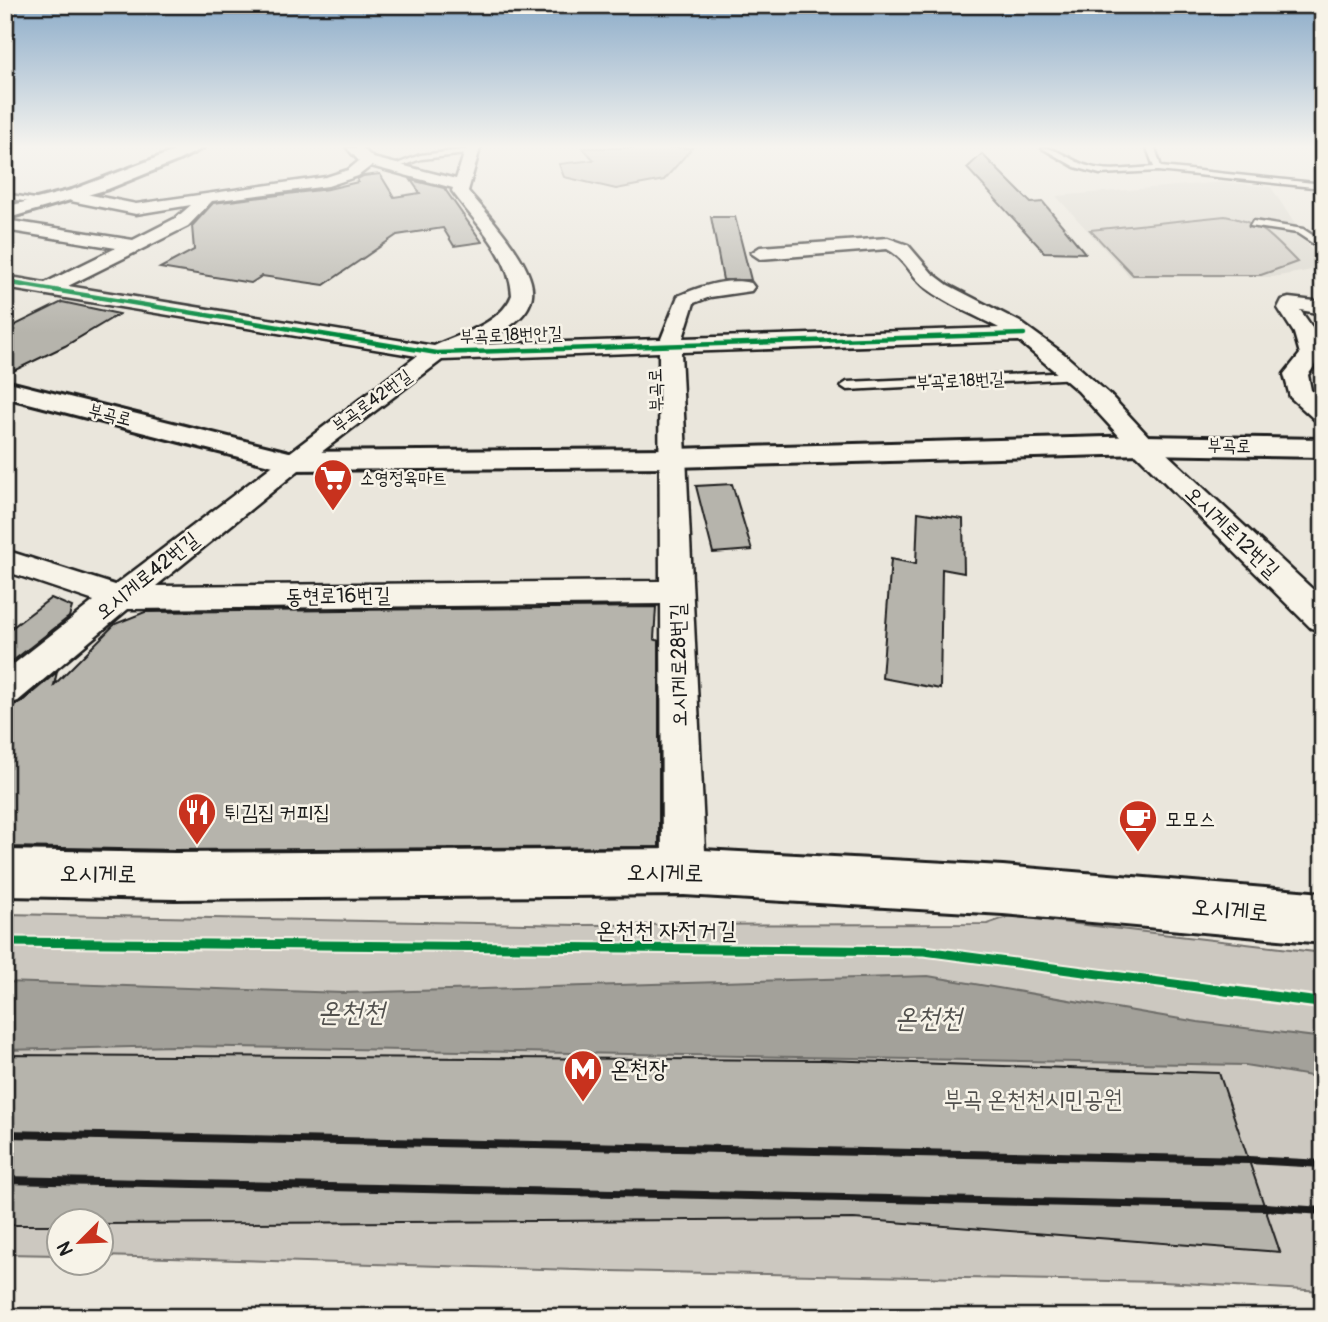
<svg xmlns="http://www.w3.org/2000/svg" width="1328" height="1322" font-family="Pangolin,'Poor Story',sans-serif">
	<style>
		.built { fill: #dad7ce }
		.green { fill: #ccc8c0; stroke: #74726e; stroke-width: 2 }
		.water { fill: #a3a19a; stroke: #6d6c68; stroke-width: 2 }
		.building { fill: #b6b4ac; stroke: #1c1c1c; stroke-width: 2 }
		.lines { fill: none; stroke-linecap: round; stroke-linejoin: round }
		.lane-casing { stroke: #1c1c1c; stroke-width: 5 }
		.street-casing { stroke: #1c1c1c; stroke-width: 5 }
		.secondary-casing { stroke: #1c1c1c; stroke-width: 6 }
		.lane { fill: #f7f3e8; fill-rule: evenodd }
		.street { fill: #f7f3e8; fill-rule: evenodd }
		.secondary { fill: #f7f3e8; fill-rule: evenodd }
		.rail { stroke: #1c1c1c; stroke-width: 8 }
		.cycleway-far2-casing { stroke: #f7f3e8; stroke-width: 7 }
		.cycleway-far1-casing { stroke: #f7f3e8; stroke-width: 13 }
		.cycleway-casing { stroke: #f7f3e8; stroke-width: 15 }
		.cycleway-far2 { stroke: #00873e; stroke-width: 4.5 }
		.cycleway-far1 { stroke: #00873e; stroke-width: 9 }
		.cycleway { stroke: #00873e; stroke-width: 10 }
		.labels { text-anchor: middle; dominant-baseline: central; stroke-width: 5; stroke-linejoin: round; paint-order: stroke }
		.far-street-label { font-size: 18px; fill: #1c1c1c; stroke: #f7f3e8 }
		.far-poi-label { font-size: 18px; fill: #1c1c1c; stroke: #f7f3e8; text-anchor: start }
		.street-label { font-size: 21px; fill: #1c1c1c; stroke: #f7f3e8 }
		.poi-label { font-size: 21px; fill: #1c1c1c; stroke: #f7f3e8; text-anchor: start }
		.near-street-label { font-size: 24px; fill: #1c1c1c; stroke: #f7f3e8 }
		.near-poi-label { font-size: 24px; fill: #1c1c1c; stroke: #f7f3e8; text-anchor: start }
		.near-park-label { font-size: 24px; fill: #51504d; stroke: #f7f3e8 }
		.near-water-label { font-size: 28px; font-style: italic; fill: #52514e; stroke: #f7f3e8 }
	</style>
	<rect width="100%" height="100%" fill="#eae6dc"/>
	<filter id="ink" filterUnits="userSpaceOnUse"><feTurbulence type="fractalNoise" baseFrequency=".0143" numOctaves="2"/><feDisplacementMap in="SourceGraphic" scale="14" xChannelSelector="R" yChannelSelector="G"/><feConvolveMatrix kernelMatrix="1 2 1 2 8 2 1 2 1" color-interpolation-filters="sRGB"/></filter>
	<g filter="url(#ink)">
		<polygon class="built" points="1224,182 1271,187 1323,268 1273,277 1130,277 1056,196"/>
		<g class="green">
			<polygon points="583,148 692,148 664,180 616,189 564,177 559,164 594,160"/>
			<path d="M1225 216C1263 223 1271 236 1297 262L1261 275H1133L1090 230Z"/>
			<polygon points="5,914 578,925 987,924 1010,916 1323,953 1323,1291 1163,1282 610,1271 102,1256 102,1220 60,1220 59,1255 5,1254"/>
		</g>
		<polygon class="water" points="928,976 1198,1022 1323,1038 1323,1078 1245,1065 175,1046 5,1050 5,982 343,993"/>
		<g class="building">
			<polygon points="982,154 1031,203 1043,202 1085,253 1044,252 967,168"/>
			<polygon points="380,174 394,197 420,193 411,180 444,188 482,242 454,246 443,228 397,235 324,285 262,276 251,283 160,268 194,250 192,226 213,203 328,189 358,182 357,179 363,176"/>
			<polygon points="711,217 735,217 751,280 723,280"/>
			<polygon points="62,302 119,314 65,346 5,375 5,330"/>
			<polygon points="732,484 752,550 713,553 696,486"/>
			<polygon points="918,512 963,519 964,573 942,569 940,689 882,678 891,559 916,564"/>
			<polygon points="51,598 72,607 69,617 5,667 5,633"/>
			<polygon points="656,607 654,639 659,641 659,847 175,850 5,847 5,707 20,703 57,672 54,685 115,624 145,612"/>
			<polygon points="5,1055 824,1060 1219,1073 1280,1252 854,1219 102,1224 102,1221 60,1221 60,1225 5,1225"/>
		</g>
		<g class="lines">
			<g class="lane-casing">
				<g id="lane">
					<path d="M1042 148C1059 148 1072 162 1088 166 1108 173 1132 168 1154 167L1147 148H1155L1161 167 1323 184V188L1158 171 1100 174 1075 167Z"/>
					<polygon points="473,149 476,153 421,159 396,168 392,166 420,155"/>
					<polygon points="5,194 47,201 51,203 47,205 5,198"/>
					<polygon points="1253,221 1303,229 1323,242 1323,250 1297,233 1250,226"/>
					<polygon points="1074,372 1080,376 1078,378 847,390 841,386 847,382"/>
				</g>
			</g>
			<g class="street-casing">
				<g id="street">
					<path d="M347 148H362L373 158 456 179 466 148H480L468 191C486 213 536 265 532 295 529 322 493 336 472 345L661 339 678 296C699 287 727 277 751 283L754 287 751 291 710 297 694 303 683 338 999 328C975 315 948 305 926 288 911 276 904 257 887 249L760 259 751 253 760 247 888 238 908 245 932 273 948 285 1020 322 1064 354 1110 395 1151 439 1323 599V631L1311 628 1133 451 1078 391 1019 341 681 352 706 872 699 887 684 893 669 887 662 872 661 604 128 609 18 701 5 705V671L94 601 5 571V550L115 585 417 356 5 288V276L45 283 116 248 5 230V220L133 240 176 218 191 205 136 214 71 201 63 196 71 191 136 204 326 177 348 170 359 161ZM371 166 453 188 452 191C474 222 510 254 512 295 501 324 460 334 434 346L68 286 188 226 212 201 328 186 358 176ZM659 352 660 581 156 586 320 453 442 360Z"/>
					<path d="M1289 298 1323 302V314L1300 310C1318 334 1328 351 1308 375L1311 390 1323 401V421L1314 419 1290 397 1284 374 1300 354 1294 333 1278 308 1282 300Z"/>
				</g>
			</g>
			<g class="secondary-casing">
				<g id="secondary">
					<polygon points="182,148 203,148 177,161 108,189 5,219 5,207 72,190"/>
					<polygon points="5,381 289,452 674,449 1142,436 1323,439 1323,457 1142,454 674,467 289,470 5,397"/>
					<polygon points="684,849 1003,866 1323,893 1323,943 1003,914 684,895 175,899 5,896 5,850 175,853"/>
				</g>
			</g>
			<use href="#lane" class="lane"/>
			<use href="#street" class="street"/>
			<use href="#secondary" class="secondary"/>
			<g class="rail">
				<polyline points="5,1134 1249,1160 1323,1164"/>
				<polyline points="5,1180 1265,1207 1323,1211"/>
			</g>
			<g class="cycleway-far2-casing">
				<polyline id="cycleway-far2" points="5,282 437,353 1024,334"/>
			</g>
			<g class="cycleway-far1-casing">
				<polyline id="cycleway-far1" points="5,942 924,951 1235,992"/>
			</g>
			<g class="cycleway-casing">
				<polyline id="cycleway" points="1222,990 1323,1003"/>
			</g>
			<use href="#cycleway-far2" class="cycleway-far2"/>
			<use href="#cycleway-far1" class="cycleway-far1"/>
			<use href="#cycleway" class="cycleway"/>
		</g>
	</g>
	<linearGradient id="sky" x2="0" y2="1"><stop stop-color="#8cacc9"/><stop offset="0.44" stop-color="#f6f4ef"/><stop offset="1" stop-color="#f6f4ef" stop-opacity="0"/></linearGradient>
	<rect width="1328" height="333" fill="url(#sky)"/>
	<defs>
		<g id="supermarket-pin" transform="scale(2.0125)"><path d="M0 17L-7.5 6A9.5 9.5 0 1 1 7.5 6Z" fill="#c8321e" stroke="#f7f3e8"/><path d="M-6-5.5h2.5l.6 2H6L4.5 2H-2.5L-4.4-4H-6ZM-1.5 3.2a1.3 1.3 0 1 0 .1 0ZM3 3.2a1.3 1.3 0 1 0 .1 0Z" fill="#fff"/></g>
		<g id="restaurant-pin" transform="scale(2.0125)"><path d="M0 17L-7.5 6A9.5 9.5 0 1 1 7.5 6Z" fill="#c8321e" stroke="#f7f3e8"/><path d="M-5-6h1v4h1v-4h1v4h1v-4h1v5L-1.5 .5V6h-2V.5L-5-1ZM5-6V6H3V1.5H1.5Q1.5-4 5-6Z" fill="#fff"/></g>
		<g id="cafe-pin" transform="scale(2.0125)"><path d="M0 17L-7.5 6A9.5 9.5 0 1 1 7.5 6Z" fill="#c8321e" stroke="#f7f3e8"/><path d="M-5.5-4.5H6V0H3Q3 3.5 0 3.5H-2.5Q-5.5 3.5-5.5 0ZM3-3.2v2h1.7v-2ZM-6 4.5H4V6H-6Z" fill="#fff"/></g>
		<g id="metro-pin" transform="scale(2.0125)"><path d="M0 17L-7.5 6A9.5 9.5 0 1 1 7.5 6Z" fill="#c8321e" stroke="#f7f3e8"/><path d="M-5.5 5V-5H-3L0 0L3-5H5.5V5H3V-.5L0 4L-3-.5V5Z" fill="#fff"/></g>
	</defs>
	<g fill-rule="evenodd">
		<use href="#supermarket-pin" x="333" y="478"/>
		<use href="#restaurant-pin" x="197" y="812"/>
		<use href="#cafe-pin" x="1138" y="819"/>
		<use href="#metro-pin" x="583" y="1069"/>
	</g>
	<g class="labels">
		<g class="far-street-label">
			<text transform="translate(511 335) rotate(-2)">부곡로18번안길</text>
			<text transform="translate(960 381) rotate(-3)">부곡로18번길</text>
			<text transform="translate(656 390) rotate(-92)">부곡로</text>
			<text transform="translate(372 401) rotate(-36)">부곡로42번길</text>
			<text transform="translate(110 415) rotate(14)">부곡로</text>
			<text transform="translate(1229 446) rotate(1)">부곡로</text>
		</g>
		<g class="far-poi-label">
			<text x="360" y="478">소영정육마트</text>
		</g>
		<g class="street-label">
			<text transform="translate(1232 532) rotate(44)">오시게로12번길</text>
			<text transform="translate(147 576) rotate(-39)">오시게로42번길</text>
			<text transform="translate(338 596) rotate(-1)">동현로16번길</text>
			<text transform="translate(679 665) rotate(-91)">오시게로28번길</text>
		</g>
		<g class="poi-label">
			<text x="224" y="812">튀김집 커피집</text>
			<text x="1165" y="819">모모스</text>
		</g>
		<g class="near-street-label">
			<text transform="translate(665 873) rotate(1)">오시게로</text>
			<text transform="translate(98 874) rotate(1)">오시게로</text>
			<text transform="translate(1230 910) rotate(5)">오시게로</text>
			<text x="666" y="930">온천천 자전거길</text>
		</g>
		<g class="near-poi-label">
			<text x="610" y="1069">온천장</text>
		</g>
		<g class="near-park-label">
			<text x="1033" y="1099">부곡 온천천시민공원</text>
		</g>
		<g class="near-water-label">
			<text x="351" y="1012">온천천</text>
			<text x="928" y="1018">온천천</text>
		</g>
	</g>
	<rect width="1328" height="1322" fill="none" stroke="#f7f3e8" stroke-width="28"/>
	<rect x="14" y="14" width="1300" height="1294" fill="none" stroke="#1c1c1c" stroke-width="2.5" filter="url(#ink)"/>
	<g transform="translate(80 1242) rotate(246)"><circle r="33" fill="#f7f3e8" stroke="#9f9d96" stroke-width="2"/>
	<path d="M0-5L12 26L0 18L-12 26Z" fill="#c8321e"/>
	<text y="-10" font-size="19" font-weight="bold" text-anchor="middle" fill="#1c1c1c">N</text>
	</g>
</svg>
